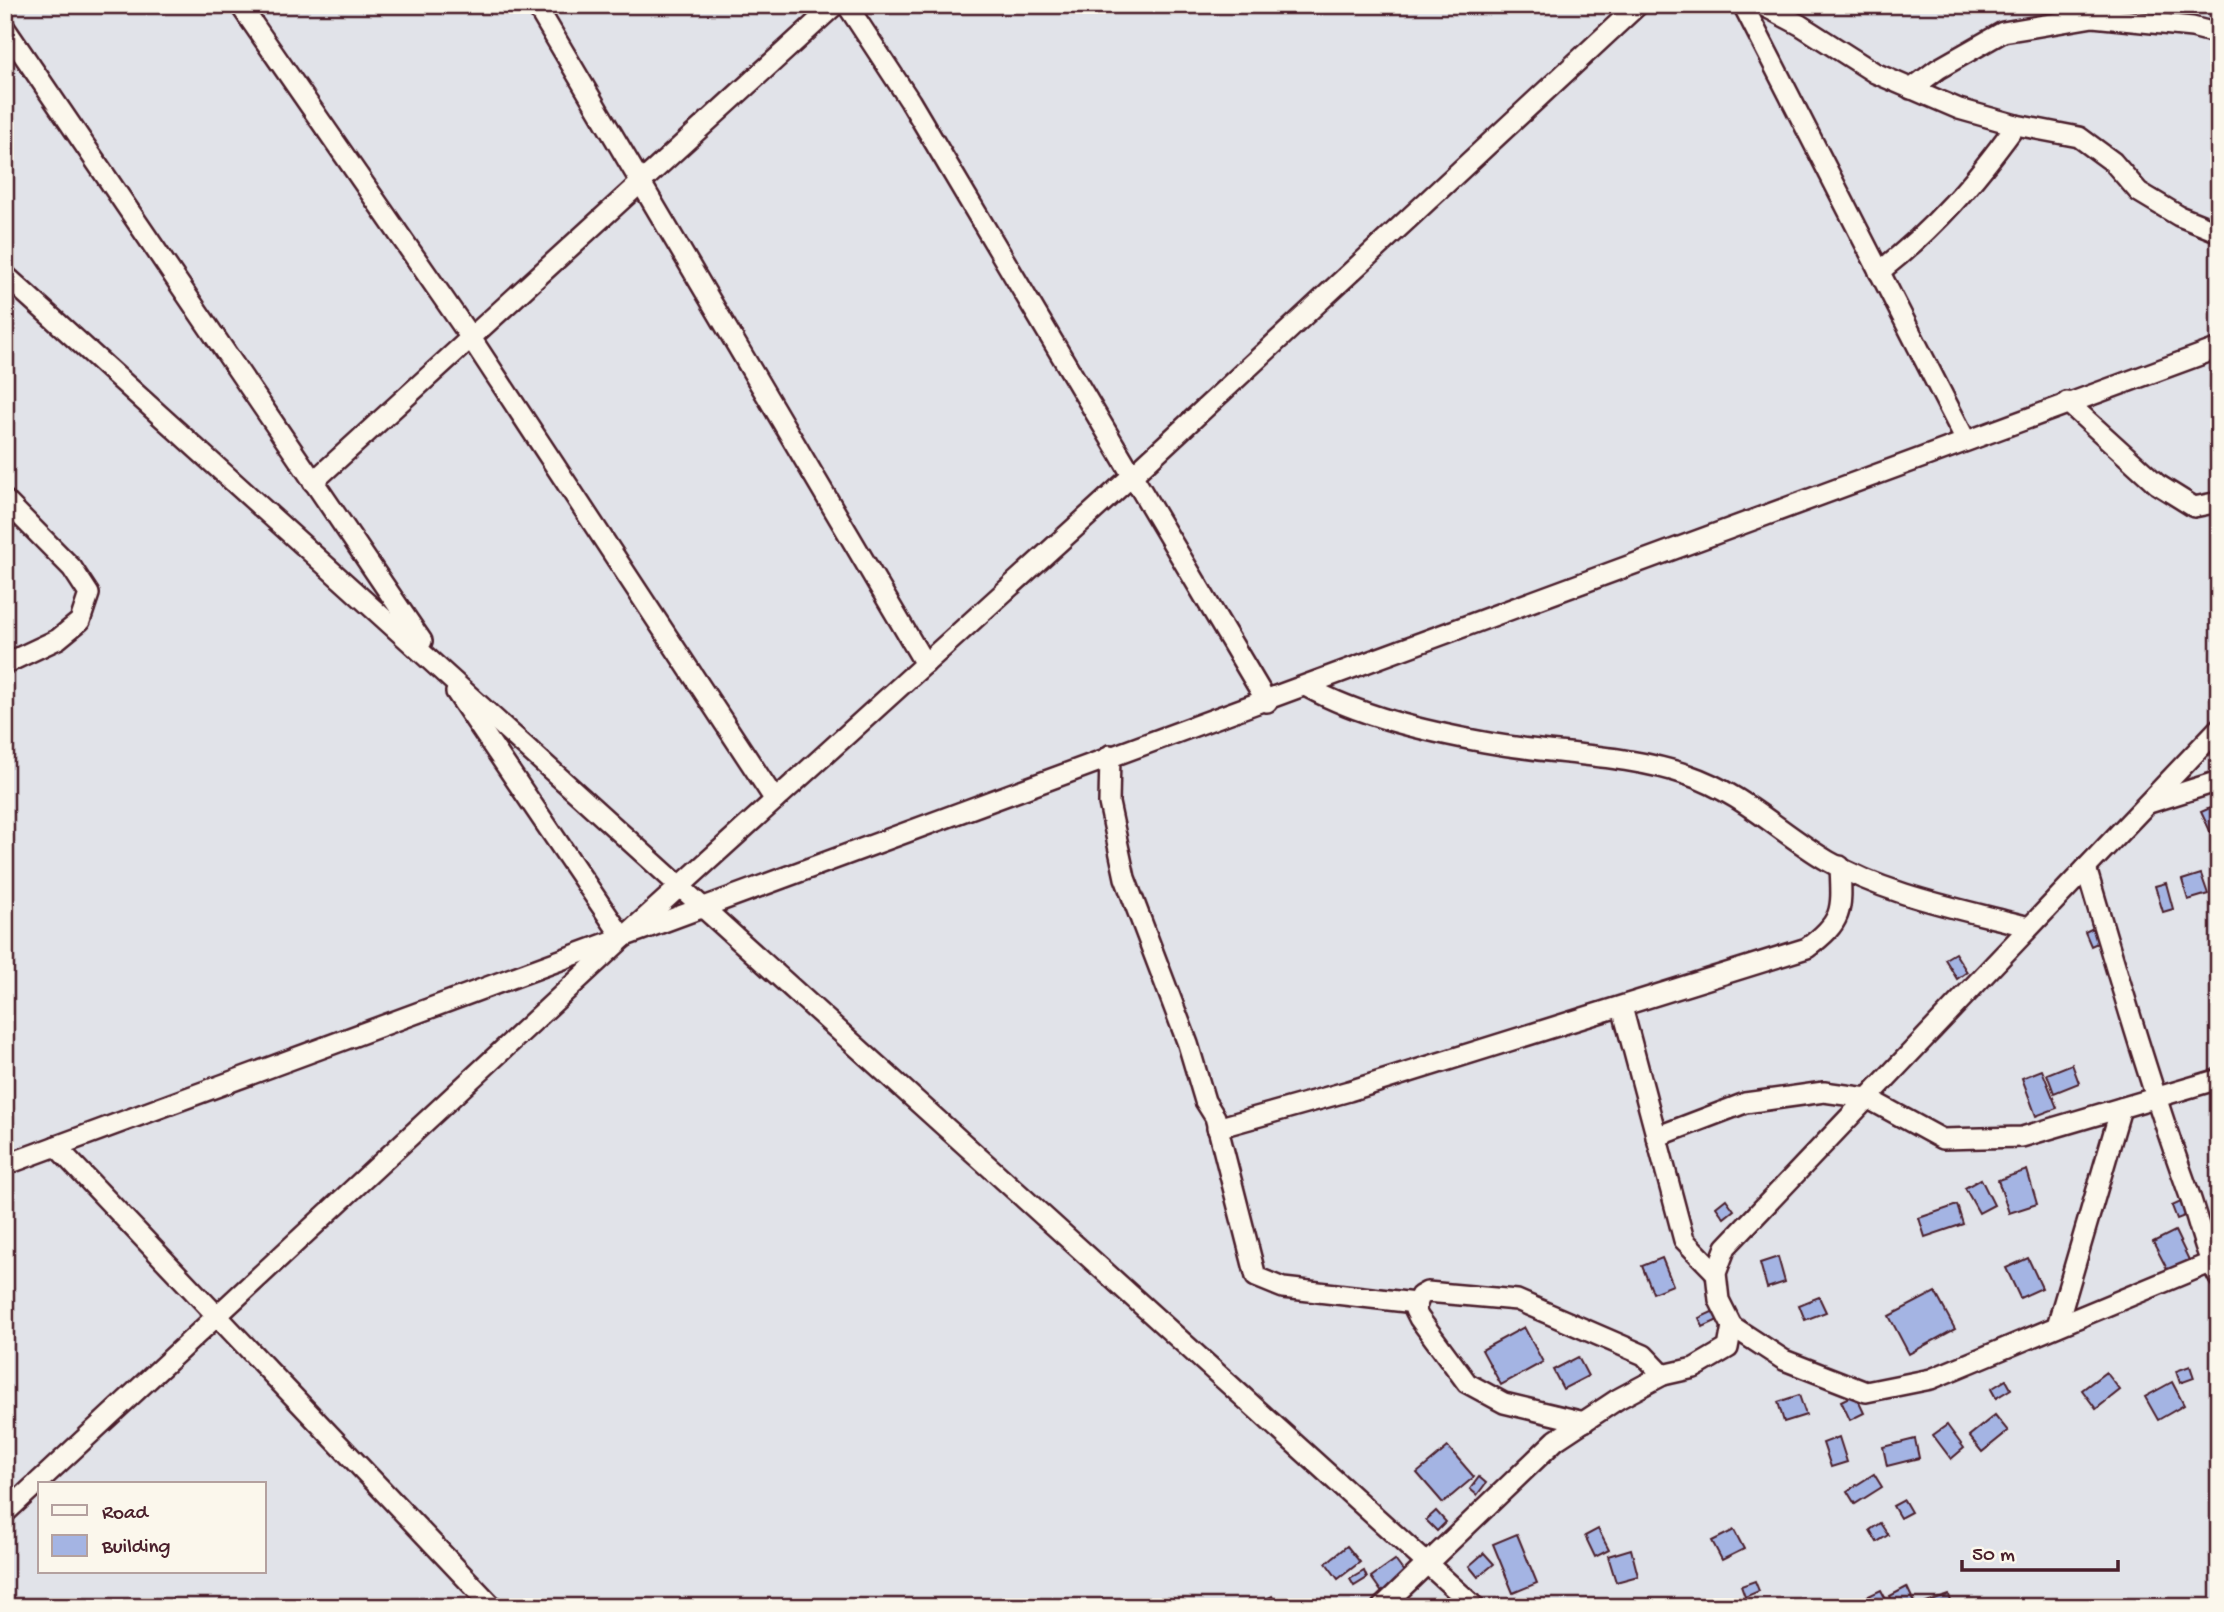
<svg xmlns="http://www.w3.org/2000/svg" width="2224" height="1612" font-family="'Gochi Hand',sans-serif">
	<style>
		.building { fill: #a4b4e3; stroke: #4a1f2b; stroke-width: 2 }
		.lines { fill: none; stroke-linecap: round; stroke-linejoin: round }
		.street-casing { stroke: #4a1f2b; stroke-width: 24 }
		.street { stroke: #fbf7ec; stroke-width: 19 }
	</style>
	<rect width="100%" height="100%" fill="#e1e3e9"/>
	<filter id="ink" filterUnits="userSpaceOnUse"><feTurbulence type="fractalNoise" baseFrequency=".0143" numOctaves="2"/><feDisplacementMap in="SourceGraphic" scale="14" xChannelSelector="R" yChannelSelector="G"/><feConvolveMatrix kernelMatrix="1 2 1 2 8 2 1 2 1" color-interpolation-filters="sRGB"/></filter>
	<g filter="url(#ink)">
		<g class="building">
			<polygon points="2219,804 2219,829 2211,833 2201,812"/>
			<polygon points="2201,874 2208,894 2188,900 2182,880"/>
			<polygon points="2166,883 2173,909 2163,912 2155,886"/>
			<polygon points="2097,926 2104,940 2091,946 2085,932"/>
			<polygon points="1955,953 1967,972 1957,979 1945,959"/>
			<polygon points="2072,1064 2079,1083 2054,1093 2047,1074"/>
			<polygon points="2042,1070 2057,1108 2036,1116 2022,1078"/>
			<polygon points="2027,1170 2037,1204 2009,1213 1998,1180"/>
			<polygon points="1981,1179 1994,1205 1979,1213 1965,1188"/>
			<polygon points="1726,1199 1734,1210 1724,1218 1716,1207"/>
			<polygon points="2185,1200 2190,1214 2177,1219 2172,1206"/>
			<polygon points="1957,1205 1963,1224 1925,1237 1919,1218"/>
			<polygon points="2175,1231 2189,1260 2168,1271 2153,1242"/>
			<polygon points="1778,1257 1785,1282 1767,1288 1760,1263"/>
			<polygon points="1662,1258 1673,1285 1653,1293 1642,1266"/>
			<polygon points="2028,1258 2042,1288 2020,1298 2006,1268"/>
			<polygon points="1935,1292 1955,1329 1909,1354 1889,1316"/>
			<polygon points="1819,1297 1826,1312 1805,1320 1799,1305"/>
			<polygon points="1714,1311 1718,1320 1703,1327 1699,1318"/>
			<polygon points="1524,1327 1543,1362 1501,1385 1482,1350"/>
			<polygon points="1578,1357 1588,1376 1563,1389 1553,1370"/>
			<polygon points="2190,1366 2194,1378 2180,1383 2176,1371"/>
			<polygon points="2106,1372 2120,1390 2096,1409 2082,1390"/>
			<polygon points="2006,1380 2011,1389 1996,1398 1991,1389"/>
			<polygon points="2172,1382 2184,1405 2158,1420 2145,1397"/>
			<polygon points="1855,1394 1864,1413 1850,1420 1841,1401"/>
			<polygon points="1799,1395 1806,1415 1784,1422 1778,1402"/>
			<polygon points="1995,1415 2008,1431 1982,1452 1969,1436"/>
			<polygon points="1947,1425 1964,1448 1951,1459 1933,1435"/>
			<polygon points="1839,1437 1847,1462 1831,1467 1823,1443"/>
			<polygon points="1915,1439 1919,1458 1887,1466 1883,1447"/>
			<polygon points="1448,1447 1474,1477 1443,1503 1417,1473"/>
			<polygon points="1874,1474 1882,1487 1855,1504 1847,1491"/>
			<polygon points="1479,1477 1486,1483 1477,1495 1470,1489"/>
			<polygon points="1904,1500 1911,1512 1900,1518 1893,1506"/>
			<polygon points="1436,1511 1446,1522 1437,1531 1426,1520"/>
			<polygon points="1880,1523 1888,1535 1877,1542 1870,1530"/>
			<polygon points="1598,1529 1609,1550 1595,1557 1585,1536"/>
			<polygon points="1734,1530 1744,1549 1722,1560 1712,1541"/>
			<polygon points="1517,1534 1537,1583 1513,1593 1493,1544"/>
			<polygon points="1347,1546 1360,1562 1338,1579 1326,1563"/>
			<polygon points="1631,1549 1638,1576 1616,1582 1608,1556"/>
			<polygon points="1484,1553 1494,1564 1478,1577 1469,1566"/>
			<polygon points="1395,1560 1407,1576 1383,1594 1371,1577"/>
			<polygon points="1364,1571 1367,1578 1354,1586 1350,1579"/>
			<polygon points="1755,1581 1759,1591 1745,1597 1741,1586"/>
			<polygon points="1907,1587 1914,1602 1895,1607 1890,1596"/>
			<polygon points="1881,1590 1890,1607 1858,1607 1856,1602"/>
			<polygon points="1949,1595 1953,1607 1928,1607 1926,1603"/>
			<polygon points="1272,1596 1277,1607 1250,1607"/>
		</g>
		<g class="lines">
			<g class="street-casing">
				<g id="street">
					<polyline points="240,5 471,338 775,800"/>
					<polyline points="536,5 925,664"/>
					<polyline points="847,5 910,101 1267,702"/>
					<polyline points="1743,5 1965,439"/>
					<polyline points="1762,5 1800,25 1875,73 1959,109 2016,125 2079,137 2113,162 2139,192 2179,216 2219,232"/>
					<polyline points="5,28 422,641"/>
					<polyline points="1911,89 1938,69 2003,32 2093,17 2192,27 2219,34"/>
					<path d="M1879 272C1936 227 1974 183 2016 125"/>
					<polyline points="5,275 1475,1607"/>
					<polyline points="2067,402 2157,484 2194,507 2219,502"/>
					<polyline points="313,482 835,5"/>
					<polyline points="5,500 72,568 89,594 80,621 58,639 5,664"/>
					<path d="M1307 687C1360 716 1424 731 1484 742 1552 755 1622 753 1688 775 1742 793 1780 833 1828 861 1888 896 1962 909 2029 927"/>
					<polyline points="456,692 623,938"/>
					<polyline points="1110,755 1109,803 1125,878 1188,1044 1205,1101 1215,1117 1256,1277 1283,1288 1415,1303"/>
					<polyline points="2149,803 2219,781"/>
					<path d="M2086 868C2118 975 2149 1082 2187 1188 2198 1217 2204 1252 2219 1278"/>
					<polyline points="1622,1007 1684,1240 1716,1273"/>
					<path d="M1217 1128 1349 1091 1807 948C1844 921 1842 910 1840 866"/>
					<polyline points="1656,1137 1745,1103 1824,1092 1867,1098 1942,1139 2022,1137 2219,1079"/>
					<polyline points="56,1146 493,1607"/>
					<polyline points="5,1165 2219,348"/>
					<polyline points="1732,1326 1784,1360 1866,1392 1931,1379 2210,1263"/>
					<polyline points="2057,1326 2121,1108"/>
					<polyline points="1584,1422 1504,1403 1467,1383 1419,1318 1415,1310 1420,1296 1427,1292 1517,1300 1644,1355 1663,1375"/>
					<polyline points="5,1513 623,938 1133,475 1638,5"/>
					<polyline points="1382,1607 1556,1440 1618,1399 1663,1375 1694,1368 1728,1348 1732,1326 1719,1300 1716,1273 1726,1247 2219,728"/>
				</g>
			</g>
			<use href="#street" class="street"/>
		</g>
	</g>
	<rect width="2224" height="1612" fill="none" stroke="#fbf7ec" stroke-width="28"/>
	<rect x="14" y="14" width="2196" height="1584" fill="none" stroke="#4a1f2b" stroke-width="2.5" filter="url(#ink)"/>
	<rect x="38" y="1482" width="228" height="91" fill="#fbf7ec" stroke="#b4a19f" stroke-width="2"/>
	<rect x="52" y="1505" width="35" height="10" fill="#fbf7ec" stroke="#b4a19f" stroke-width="2"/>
	<text x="102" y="1518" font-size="21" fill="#4a1f2b">Road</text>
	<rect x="52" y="1535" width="35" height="21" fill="#a4b4e3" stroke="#b4a19f" stroke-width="2"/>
	<text x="102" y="1552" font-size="21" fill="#4a1f2b">Building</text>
	<path d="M1962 1560v10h156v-10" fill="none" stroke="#4a1f2b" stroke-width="3.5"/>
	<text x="1972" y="1560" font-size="21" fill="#4a1f2b" stroke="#fbf7ec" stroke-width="5" paint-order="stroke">50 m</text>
</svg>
